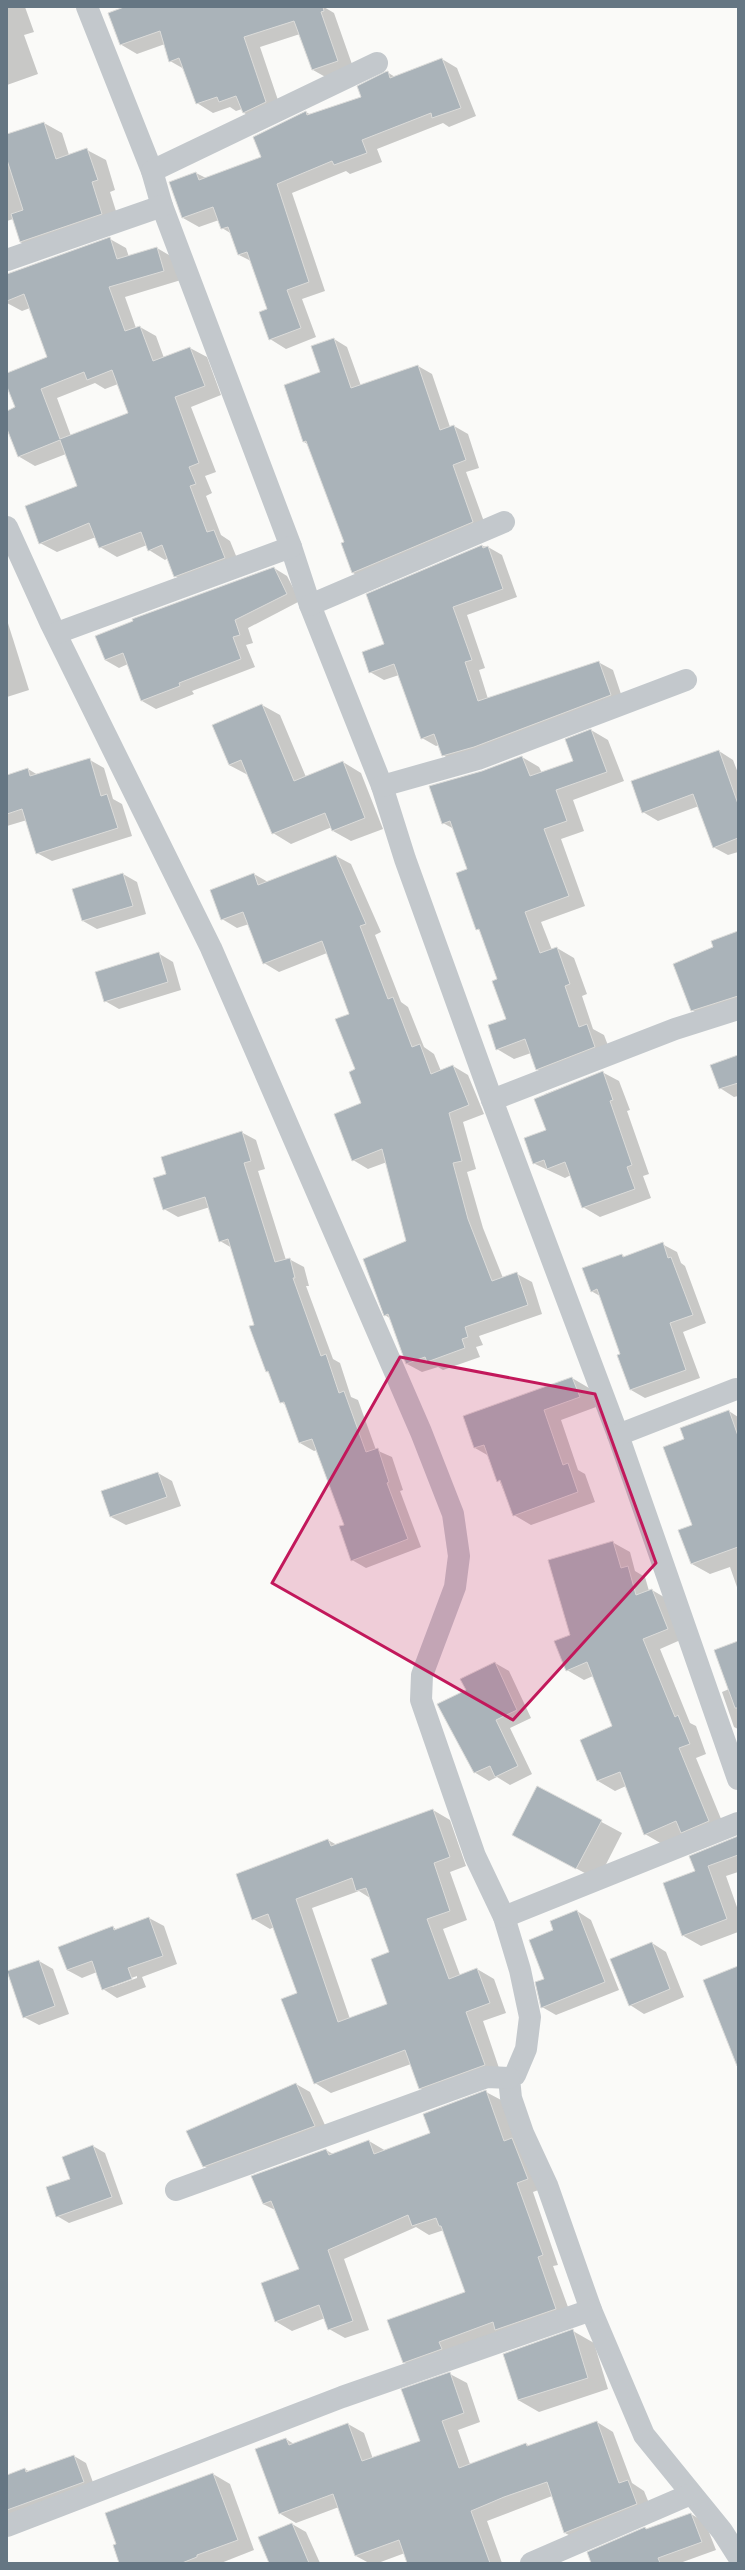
<svg xmlns="http://www.w3.org/2000/svg" width="745" height="2570" font-family="'Roboto Condensed',sans-serif">
	<style>
		.shadow { fill: #0003; fill-rule: evenodd }
		.building { fill: #aab3b9; stroke: #dcdcda; fill-rule: evenodd }
		.lines { fill: none; stroke-linecap: round; stroke-linejoin: round }
		.street { stroke: #c3c8cc; stroke-width: 22 }
		.marked { fill: #c2185b; fill-opacity: 0.2; stroke: #c2185b; stroke-width: 3; stroke-linejoin: round }
	</style>
	<rect width="100%" height="100%" fill="#fafaf8"/>
	<g class="shadow">
		<polygon points="7,7 25,7 34,32 24,35 38,74 7,85"/>
		<polygon points="122,7 324,7 334,13 354,70 329,79 313,70 300,34 260,47 282,112 260,122 244,113 242,109 236,111 230,107 213,113 197,103 184,69 170,61 165,44 137,54 120,44"/>
		<polygon points="442,59 457,68 476,116 449,127 443,123 377,149 382,162 350,174 346,171 292,193 325,291 302,299 316,337 286,349 270,339 268,309 251,261 239,255 232,234 222,228 219,220 199,227 183,218 171,182 196,173 206,178 262,158 306,112 311,115 363,97 387,72 395,77"/>
		<polygon points="44,123 62,133 69,155 87,150 106,160 115,190 110,192 120,224 39,252 20,242 13,219 7,221 7,135"/>
		<path d="M110 239 126 248 129 257 157 248 174 258 181 280 125 297 136 328 140 327 156 336 164 358 190 348 207 357 221 395 191 407 216 472 205 476 212 493 206 496 221 535 230 541 241 568 192 585 175 576 168 558 165 560 149 550 147 545 117 557 100 547 96 537 57 552 40 543 78 487 66 454 35 466 18 456 7 426V412L16 408 7 385V374L49 358 30 308 22 311 7 303V275ZM95 383 105 389 118 384 129 413 71 436 57 398Z"/>
		<polygon points="334,339 347,347 361,386 418,366 432,374 450,427 454,426 468,434 479,468 466,472 487,530 367,581 353,573 342,544 346,542 309,445 304,442 285,385 321,372"/>
		<polygon points="482,546 488,547 502,555 517,597 467,615 485,668 479,670 488,699 598,662 613,670 624,703 457,764 443,755 439,745 436,746 422,738 399,675 384,680 370,672 386,645"/>
		<polygon points="274,568 287,576 300,601 248,628 253,643 246,645 255,667 192,691 194,694 156,709 142,701 128,664 119,668 105,660 134,622"/>
		<polygon points="7,620 29,690 7,697"/>
		<polygon points="262,705 280,715 306,777 343,762 361,773 383,829 351,841 333,831 332,827 291,844 273,833 248,775 229,765"/>
		<polygon points="591,730 608,740 624,781 573,800 584,831 561,839 585,906 541,922 552,950 557,948 574,958 587,994 582,996 593,1029 604,1035 612,1056 554,1079 537,1069 531,1053 514,1059 497,1049 507,1020 498,979 482,932 477,929 468,869 454,829 443,823 483,772 522,757 539,767 542,773 574,762"/>
		<polygon points="719,751 733,760 738,773 738,852 728,855 713,847 699,806 658,821 643,812"/>
		<polygon points="90,760 104,768 113,799 122,804 132,836 52,861 37,853 27,820 7,826 7,776 28,769 38,775"/>
		<polygon points="336,856 351,864 381,932 375,935 401,1002 408,1007 424,1047 434,1054 441,1071 453,1066 468,1075 484,1114 463,1122 476,1169 467,1172 483,1228 503,1278 517,1274 532,1282 542,1314 479,1336 483,1345 476,1347 480,1357 443,1370 438,1367 422,1372 407,1364 391,1319 385,1315 407,1242 387,1162 368,1169 353,1160 363,1104 356,1070 351,1014 327,953 279,972 264,963 249,924 237,928 222,919 254,874 268,882"/>
		<polygon points="123,874 137,882 146,914 97,929 83,921 73,889"/>
		<polygon points="738,932 738,1008 706,1019 692,1010"/>
		<polygon points="158,953 173,962 181,990 119,1009 105,1001"/>
		<polygon points="738,1056 738,1096 734,1097 720,1088"/>
		<polygon points="602,1072 619,1081 630,1110 627,1111 649,1174 643,1176 651,1198 600,1217 583,1207 571,1175 565,1178 533,1163 547,1131 545,1094"/>
		<polygon points="241,1132 256,1140 265,1169 258,1171 286,1260 289,1259 304,1267 309,1286 306,1286 333,1359 340,1363 351,1397 358,1400 376,1450 392,1457 403,1490 400,1491 421,1547 366,1568 352,1560 345,1525 317,1450 314,1451 300,1443 286,1405 281,1402 270,1373 267,1372 251,1327 255,1325 232,1248 220,1241 210,1207 178,1217 164,1209 167,1175"/>
		<polygon points="662,1244 677,1252 681,1263 685,1266 706,1323 683,1332 700,1378 645,1398 631,1390 622,1354 600,1296 591,1291 622,1255 626,1257"/>
		<polygon points="572,1378 589,1388 596,1407 561,1420 578,1470 585,1474 595,1502 531,1525 514,1515 489,1456 475,1448"/>
		<polygon points="729,1411 738,1417 738,1590 730,1567 710,1574 692,1564 693,1525 685,1440"/>
		<polygon points="158,1473 172,1481 181,1506 126,1525 111,1517"/>
		<polygon points="612,1542 630,1552 635,1571 645,1577 649,1591 652,1590 669,1600 685,1638 660,1649 690,1723 696,1726 706,1754 696,1758 726,1831 662,1844 645,1834 626,1786 615,1791 598,1781 614,1727 593,1676 584,1680 567,1670 571,1636"/>
		<polygon points="738,1642 738,1729 734,1727 722,1692 729,1689"/>
		<polygon points="495,1663 509,1671 531,1718 510,1728 532,1774 510,1785 497,1777 489,1781 474,1772 467,1691"/>
		<polygon points="538,1788 622,1833 598,1880 513,1835"/>
		<path d="M433 1810 450 1820 466 1866 450 1872 467 1920 443 1929 460 1975 477 1969 494 1979 506 2013 483 2021 501 2074 436 2098 420 2088 411 2064 331 2093 315 2083 298 1994 274 1927 270 1929 253 1919 328 1840 337 1845ZM359 1891 370 1898 390 1953 388 2005 350 2019 312 1908Z"/>
		<polygon points="738,1836 738,1872 726,1876 738,1910 738,1932 701,1946 682,1935 696,1871"/>
		<polygon points="577,1911 591,1920 619,1990 556,2015 542,2007 555,1931"/>
		<path d="M149 1918 164 1926 177 1964 142 1977 146 1987 117 1998 103 1989 97 1972 82 1978 67 1970 113 1927 117 1930ZM137 1976V1978L112 1987V1985Z"/>
		<polygon points="652,1943 666,1952 684,1997 644,2014 630,2005"/>
		<polygon points="39,1961 53,1969 69,2014 39,2025 24,2017"/>
		<polygon points="296,2084 310,2092 329,2134 218,2175 204,2166"/>
		<polygon points="486,2092 503,2101 544,2188 533,2192 558,2265 553,2266 572,2318 420,2371 404,2362 466,2292 444,2230 429,2235 416,2227 344,2259 369,2330 345,2338 329,2329 325,2318 292,2331 275,2321 301,2270 277,2211 263,2204 326,2150 333,2154 369,2141 386,2151 432,2134"/>
		<polygon points="93,2146 105,2153 123,2204 69,2223 57,2216 71,2179"/>
		<polygon points="573,2331 594,2343 608,2389 539,2412 518,2400"/>
		<polygon points="450,2374 467,2383 480,2422 458,2430 470,2464 526,2444 531,2446 597,2422 613,2432 632,2483 644,2491 653,2513 582,2542 565,2533 552,2496 487,2521 502,2563 408,2563 405,2553 378,2563 369,2563 356,2556 339,2507 296,2523 279,2513 286,2439 294,2444 348,2424 364,2433 373,2459 422,2442"/>
		<polygon points="74,2456 86,2463 95,2488 7,2515 7,2476 25,2469 30,2472"/>
		<polygon points="213,2474 230,2484 254,2550 221,2563 117,2563"/>
		<polygon points="691,2514 705,2522 716,2550 680,2563 592,2563 647,2530"/>
		<polygon points="292,2524 306,2532 320,2563 270,2563"/>
	</g>
	<g class="building">
		<polygon points="124,7 323,7 324,11 321,12 338,61 312,70 294,21 244,37 266,102 243,113 236,96 219,102 217,97 196,104 179,58 169,62 160,31 120,45 108,13"/>
		<polygon points="442,58 461,108 432,118 431,113 362,140 367,153 334,165 332,161 277,184 309,282 287,290 301,328 269,340 259,312 267,309 247,252 238,255 228,227 221,229 213,207 182,218 169,182 196,172 199,180 261,157 253,137 306,111 307,115 361,97 357,86 385,72 388,71 390,78"/>
		<polygon points="44,122 56,159 87,148 98,180 92,182 102,214 20,242 11,214 23,210 7,160 7,134"/>
		<path d="M110 237 117 259 157 247 164 271 109 287 125 331 140 326 153 361 190 347 205 386 175 397 199 463 189 467 196 484 190 486 207 532 214 530 225 558 174 577 162 545 148 551 141 532 99 548 89 523 39 544 25 506 77 486 60 440 18 457 7 429V411L15 407 7 387V373L47 357 24 294 7 301V274ZM112 370 128 413 60 439 41 389 84 372 87 380Z"/>
		<polygon points="334,338 351,388 418,365 440,430 454,425 466,460 453,465 473,522 352,573 341,543 344,542 306,441 303,442 284,385 320,372 311,346"/>
		<polygon points="482,545 483,548 488,546 503,589 453,607 472,660 465,662 478,701 599,661 611,695 474,747 442,756 434,734 421,739 394,664 369,673 362,652 384,644 366,594"/>
		<polygon points="274,567 287,594 235,620 240,635 233,637 241,659 179,683 180,686 141,701 123,653 105,660 95,636 133,621 132,619"/>
		<polygon points="262,704 294,781 343,761 365,818 332,831 325,813 272,834 241,760 229,765 212,725"/>
		<polygon points="591,729 607,772 556,790 567,821 544,829 569,896 525,912 540,953 557,947 570,984 565,986 579,1027 587,1024 595,1047 536,1070 525,1039 496,1050 488,1025 506,1019 492,981 497,979 479,929 476,930 456,873 467,869 450,821 442,824 429,786 482,771 522,756 530,776 573,761 565,739"/>
		<polygon points="719,750 738,804 738,838 713,848 693,794 642,813 631,781"/>
		<polygon points="90,758 101,796 107,794 118,828 36,854 22,809 7,814 7,775 28,768 30,776"/>
		<polygon points="336,855 366,924 360,926 388,999 393,997 412,1047 420,1044 431,1074 453,1065 469,1105 449,1113 462,1161 453,1163 468,1219 492,1281 517,1272 528,1305 465,1327 468,1337 462,1339 465,1348 427,1362 425,1357 406,1364 388,1314 384,1316 363,1259 406,1241 382,1149 352,1161 334,1114 361,1103 349,1072 355,1069 335,1019 349,1014 322,941 263,964 243,912 221,920 210,890 254,873 258,885"/>
		<polygon points="123,873 133,906 82,921 72,889"/>
		<polygon points="738,931 738,996 691,1011 673,964 713,947 711,941"/>
		<polygon points="159,952 168,982 104,1002 95,972"/>
		<polygon points="738,1055 738,1083 719,1089 710,1065"/>
		<polygon points="603,1071 613,1100 610,1101 632,1165 627,1167 635,1189 582,1208 565,1162 547,1169 544,1160 533,1164 524,1138 546,1130 534,1099"/>
		<polygon points="242,1131 251,1161 244,1163 275,1262 290,1258 295,1278 293,1278 321,1356 326,1354 339,1393 344,1391 366,1452 378,1448 389,1482 387,1483 408,1539 351,1561 339,1526 344,1525 312,1439 299,1443 284,1402 280,1403 268,1371 266,1372 249,1326 254,1325 228,1239 219,1242 205,1197 163,1210 153,1178 166,1174 161,1157"/>
		<polygon points="663,1242 668,1258 671,1257 693,1315 670,1323 686,1370 630,1390 617,1355 620,1354 597,1289 591,1292 582,1268 622,1254 623,1257"/>
		<polygon points="572,1377 580,1397 544,1410 563,1465 568,1463 578,1492 513,1516 500,1480 497,1482 484,1445 474,1448 463,1416"/>
		<polygon points="729,1410 738,1436 738,1547 691,1564 678,1530 692,1525 663,1447 684,1439 680,1428"/>
		<polygon points="158,1472 167,1497 110,1517 101,1491"/>
		<polygon points="613,1541 621,1568 628,1566 636,1595 652,1589 668,1629 643,1639 675,1717 678,1715 690,1744 679,1748 709,1821 681,1833 676,1821 644,1835 620,1772 597,1781 580,1740 612,1726 587,1662 566,1671 554,1641 570,1635 548,1560"/>
		<polygon points="738,1641 738,1708 735,1708 714,1650"/>
		<polygon points="495,1662 517,1710 496,1720 518,1766 495,1777 490,1766 474,1773 437,1704 466,1690 460,1679"/>
		<polygon points="537,1786 602,1820 576,1869 512,1835"/>
		<path d="M433 1809 450 1857 434 1863 450 1911 427 1919 449 1979 477 1968 490 2003 466 2012 485 2065 419 2089 405 2050 314 2084 281 1999 297 1993 268 1914 252 1920 236 1874 328 1839 331 1846ZM352 1878 356 1891 366 1888 389 1952 371 1959 387 2004 338 2022 296 1899Z"/>
		<polygon points="738,1836 738,1855 708,1866 727,1919 682,1936 663,1883 695,1871 689,1856"/>
		<polygon points="577,1910 605,1982 541,2008 535,1982 544,1979 529,1940 553,1930 550,1921"/>
		<polygon points="149,1917 163,1956 128,1968 132,1979 102,1990 92,1961 67,1970 58,1947 113,1926 114,1930"/>
		<polygon points="652,1942 670,1989 629,2006 610,1959"/>
		<polygon points="39,1960 55,2006 23,2018 7,1971"/>
		<polygon points="738,1966 738,2065 737,2066 703,1980"/>
		<polygon points="296,2083 315,2126 203,2167 186,2131"/>
		<polygon points="486,2090 504,2141 512,2138 528,2179 517,2183 543,2255 538,2257 556,2309 495,2330 493,2322 439,2342 442,2349 403,2363 387,2320 465,2292 441,2226 439,2226 436,2218 412,2226 408,2215 328,2250 353,2321 328,2330 319,2305 275,2322 261,2283 299,2269 271,2201 263,2204 251,2176 326,2149 329,2155 369,2140 374,2154 430,2133 423,2114"/>
		<polygon points="93,2145 112,2197 56,2217 46,2187 70,2179 62,2157"/>
		<polygon points="573,2329 588,2378 518,2400 503,2354"/>
		<polygon points="450,2372 464,2413 442,2421 459,2468 526,2443 527,2446 597,2421 619,2483 628,2480 637,2504 564,2533 547,2482 504,2497 471,2511 490,2563 407,2563 399,2540 355,2556 333,2494 279,2514 255,2449 286,2438 289,2445 348,2423 362,2461 420,2441 401,2389"/>
		<polygon points="74,2455 84,2482 7,2510 7,2475 25,2468 26,2472"/>
		<polygon points="213,2473 238,2540 197,2555 197,2557 182,2563 119,2563 113,2545 116,2544 105,2513"/>
		<polygon points="691,2513 702,2542 658,2558 660,2563 591,2563 587,2552 645,2527 646,2529"/>
		<polygon points="292,2523 309,2563 269,2563 258,2537"/>
	</g>
	<g class="lines">
		<g class="street">
			<polyline points="87,7 152,171 162,206 291,547 310,605 382,786 405,859 492,1100 618,1435 738,1779"/>
			<polyline points="152,171 377,63"/>
			<polyline points="7,260 162,206"/>
			<polyline points="7,527 51,624 211,948 421,1432 453,1514 459,1556 455,1587 422,1675 421,1700 475,1856 504,1917 520,1970 530,2017 526,2049 515,2075 509,2078 511,2098 523,2133 547,2185 591,2310 644,2435 722,2531 738,2556"/>
			<polyline points="310,605 504,522"/>
			<polyline points="57,633 291,547"/>
			<polyline points="382,786 478,759 686,680"/>
			<polyline points="492,1100 675,1029 738,1009"/>
			<polyline points="618,1435 736,1389"/>
			<polyline points="504,1917 738,1823"/>
			<polyline points="176,2190 487,2077 509,2078"/>
			<polyline points="7,2526 342,2397 591,2310"/>
			<polyline points="531,2563 691,2494"/>
		</g>
	</g>
	<path class="marked" d="M400 1357 595 1394 656 1563 513 1720 272 1583Z"/>
	<rect width="745" height="2570" fill="none" stroke="#657683" stroke-width="16"/>
</svg>
